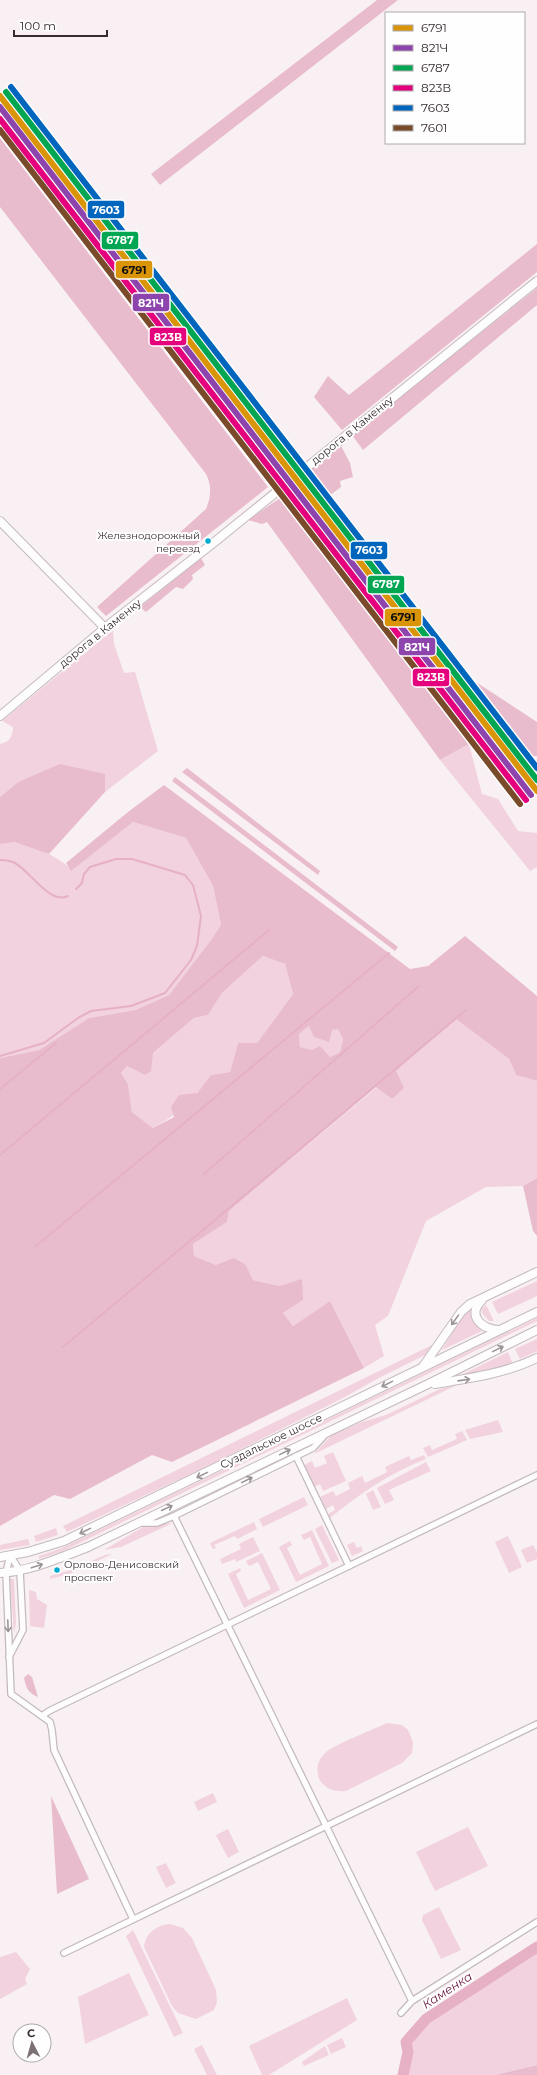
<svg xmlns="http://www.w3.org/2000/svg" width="537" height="2075" font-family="Montserrat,sans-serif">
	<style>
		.green { fill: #f2d2de }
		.forest { fill: #e9bccd; fill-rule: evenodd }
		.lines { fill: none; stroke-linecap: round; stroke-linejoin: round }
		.stream { stroke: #e6b0c5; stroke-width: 2 }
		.river { stroke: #e6b0c5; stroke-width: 11 }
		.street-casing { stroke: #c4babe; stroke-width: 8 }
		.secondary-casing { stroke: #c4babe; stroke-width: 10 }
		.street { stroke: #fefdfd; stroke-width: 5.5 }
		.secondary { stroke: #fefdfd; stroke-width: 8 }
		.rail-1-casing { stroke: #fefefe; stroke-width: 9 }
		.rail-2-casing { stroke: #fefefe; stroke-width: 9 }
		.rail-3-casing { stroke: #fefefe; stroke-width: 9 }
		.rail-4-casing { stroke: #fefefe; stroke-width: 9 }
		.rail-5-casing { stroke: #fefefe; stroke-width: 9 }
		.rail-6-casing { stroke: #fefefe; stroke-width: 9 }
		.rail-1 { stroke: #da9407; stroke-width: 6 }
		.rail-2 { stroke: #8e44ad; stroke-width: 6 }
		.rail-3 { stroke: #00a651; stroke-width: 6 }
		.rail-4 { stroke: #e5007d; stroke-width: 6 }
		.rail-5 { stroke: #0065bd; stroke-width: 6 }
		.rail-6 { stroke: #7a4b2a; stroke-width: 6 }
		.oneway { stroke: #9a9496 }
		.bus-dot { fill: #00a9ce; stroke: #fefefe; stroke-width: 1.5 }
		.labels { text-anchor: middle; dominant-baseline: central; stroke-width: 4; stroke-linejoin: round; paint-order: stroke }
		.bus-label { font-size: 10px; fill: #372c30; stroke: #fefefe; text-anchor: end }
		.street-label { font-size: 11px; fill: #372c30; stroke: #fefefe }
		.water-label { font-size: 12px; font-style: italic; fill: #68103e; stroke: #fefefe }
		.line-badge { stroke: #fefefe; stroke-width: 1.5 }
		.badge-label { font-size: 11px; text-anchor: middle; font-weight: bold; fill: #fff }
		.pale-badge-label { font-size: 11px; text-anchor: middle; font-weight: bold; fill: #111 }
	</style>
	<rect width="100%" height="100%" fill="#f9f0f3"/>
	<g class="green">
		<path d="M113 630 114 644 124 673 135 672 158 751 105 792V774L33 776 18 782 0 797V744C9 742 13 737 13 727L2 721Z"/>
		<polygon points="469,744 482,794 498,799 518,831 537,833 537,867 530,871 440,760"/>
		<path d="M133 822 186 838 213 886 221 925 240 926 194 963 169 995 135 1010 89 1018 39 1050 0 1058V844C5 843 11 842 16 842 32 845 62 858 71 870Z"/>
		<path d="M263 956 285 964 293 994 257 1043H238L230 1072 211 1075C193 1099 179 1114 153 1128L132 1112 128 1084 121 1073 127 1066 145 1075 153 1053 194 1018 208 1015 222 993Z"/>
		<polygon points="456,1019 509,1059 516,1075 537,1081 537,1178 523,1186 486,1187 426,1221 388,1316 375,1325 384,1356 364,1368 330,1301 293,1326 283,1313 303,1300 280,1286 253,1280 246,1265 216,1265 194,1256 193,1244 227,1222 229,1211 377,1087 392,1099 396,1071"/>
		<polygon points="309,1026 332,1030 338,1028 343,1039 340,1052 330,1057 300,1047 299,1034"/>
		<polygon points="537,1281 537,1296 498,1314 492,1302"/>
		<polygon points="486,1305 494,1321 489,1321 482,1313 482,1309"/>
		<polygon points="471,1310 482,1331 442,1350 463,1315"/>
		<polygon points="537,1318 537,1321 63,1551 39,1559 39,1556 62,1548"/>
		<polygon points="537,1339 537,1351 520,1359 515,1349"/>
		<polygon points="432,1345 425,1355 375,1380 345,1397 214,1463 67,1532 63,1526"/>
		<polygon points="508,1352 513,1364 459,1376"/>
		<polygon points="457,1385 314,1454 332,1435 362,1422 386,1415 440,1389"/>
		<polygon points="498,1420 503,1432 470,1439 465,1430"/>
		<polygon points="462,1431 467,1440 428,1457 423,1448 430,1445 432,1450 457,1439 455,1434"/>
		<polygon points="333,1452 346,1481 323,1491 320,1484 314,1487 304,1465 312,1461 315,1468 327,1463 324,1456"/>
		<path d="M424 1455 426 1459C390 1473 359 1494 330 1518L328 1514 335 1510 333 1505 326 1509 320 1497 333 1491 336 1496 350 1489 348 1483 362 1476 365 1483 387 1472 385 1467 409 1456 411 1460Z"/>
		<polygon points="426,1462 431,1471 389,1490 394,1500 385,1504 377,1488"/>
		<polygon points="373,1490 381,1507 373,1510 366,1494"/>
		<polygon points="304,1497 308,1505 263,1527 259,1519"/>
		<polygon points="254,1522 257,1529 237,1539 235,1536 214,1545 216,1548 213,1549 210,1543"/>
		<polygon points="173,1523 121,1547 104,1550 143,1527"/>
		<polygon points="322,1525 339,1560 332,1563 315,1529"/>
		<polygon points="56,1528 58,1535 36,1542 34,1536"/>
		<polygon points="312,1530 329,1566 296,1582 279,1547 290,1541 292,1545 287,1548 300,1575 322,1564 310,1537 304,1540 301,1535"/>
		<polygon points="508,1536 522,1567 509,1573 495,1542"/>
		<polygon points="253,1537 260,1551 236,1562 235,1559 222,1564 220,1559 241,1549 239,1544"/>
		<polygon points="28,1539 30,1545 0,1550 0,1545"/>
		<polygon points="354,1542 357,1548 361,1546 363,1551 352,1556 347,1545"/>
		<polygon points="533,1545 537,1552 537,1559 527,1563 521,1550"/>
		<polygon points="262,1553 280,1590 244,1608 228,1574 240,1568 241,1571 236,1574 248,1600 271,1589 258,1562 249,1566 246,1561"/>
		<polygon points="112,1554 72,1573 50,1579 50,1576 71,1570 105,1555"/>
		<polygon points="10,1579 14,1579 16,1623 14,1633"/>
		<polygon points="29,1590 36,1592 37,1599 47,1605 44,1628 30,1626"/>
		<path d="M387 1723 402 1725 408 1730 413 1742 412 1753 402 1763 346 1791C336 1792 328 1790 321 1782 315 1773 317 1761 324 1754 332 1745 375 1729 387 1723Z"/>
		<polygon points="213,1793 217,1802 198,1811 194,1802"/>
		<polygon points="468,1827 488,1866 435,1891 416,1852"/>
		<polygon points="228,1829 239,1852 228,1858 216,1835"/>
		<polygon points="166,1863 176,1883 166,1888 156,1867"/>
		<polygon points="439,1907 461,1950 441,1959 422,1920 423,1915"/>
		<path d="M170 1924 183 1928 192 1938 216 1990 217 2002 214 2010 196 2019 178 2013 172 2006 144 1947C145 1933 157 1925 170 1924Z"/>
		<polygon points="133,1930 183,2033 174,2037 126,1936"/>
		<polygon points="537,1947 537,2065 495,2075 403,2075 408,2052 406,2042 426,2019"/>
		<polygon points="16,1952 30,1969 25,1979 27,1984 0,1999 0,1957"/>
		<polygon points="129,1973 149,2015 85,2044 78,1997"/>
		<polygon points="347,1998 357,2020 269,2075 262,2075 249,2046"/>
		<polygon points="342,2038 346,2047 331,2054 327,2045"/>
		<polygon points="202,2045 217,2075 207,2075 194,2049"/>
		<polygon points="325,2046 329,2055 304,2066 302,2062"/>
	</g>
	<g class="forest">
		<polygon points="377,0 398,0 160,185 151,174"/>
		<path d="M0 138 268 487 106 616 97 607 206 509C211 497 212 486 206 474L0 207Z"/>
		<polygon points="537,244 537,272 342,430 314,397 328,376 349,395"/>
		<polygon points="537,288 537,305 363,450 352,435"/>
		<polygon points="340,444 350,463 353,477 340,481 341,487 329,496 308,471"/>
		<polygon points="280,498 469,744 440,760 267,522 262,524 248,520"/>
		<polygon points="201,558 205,565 192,575 193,579 183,589 176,587 146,612 140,607"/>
		<polygon points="476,682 537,722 537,756 526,757 486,703 489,699 474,684"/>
		<polygon points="60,764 105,774 105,792 49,854 15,842 0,844 0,797 18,782"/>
		<polygon points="187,768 320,871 318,875 182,772"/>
		<polygon points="175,777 398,947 395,951 172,781"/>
		<path d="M164 785 410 969 428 966 465 936 537 996V1081L516 1075 509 1059 456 1019 396 1071 404 1088 392 1099 376 1087 229 1211 227 1222 193 1244 194 1256 216 1265 234 1258 246 1265 253 1280 280 1286 302 1279 303 1300 283 1313 293 1326 330 1301 364 1368 172 1462 152 1455 70 1499 54 1495 0 1526V1058L39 1050 89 1018 135 1010 169 995 212 939 221 925 213 886 186 838 133 822 71 871 66 863 128 812ZM263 956 285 964 293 994 257 1043H238L230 1072 211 1075 197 1093 179 1095 171 1107 174 1117 153 1128 132 1112 128 1084 121 1073 127 1066 145 1075 151 1071 153 1053 194 1018 208 1015 222 993ZM309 1026 314 1037 329 1042 332 1030 338 1029 343 1039 340 1052 330 1057 320 1046 312 1050 300 1047 299 1034Z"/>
		<polygon points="537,1178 537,1236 533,1231 523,1186"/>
		<path d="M28 1674 32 1677 38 1697C28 1693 26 1688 24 1678Z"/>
		<polygon points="51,1796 89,1879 57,1894"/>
		<polygon points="537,2065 537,2075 495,2075"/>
	</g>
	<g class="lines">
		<g class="stream">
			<path d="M0 860C5 860 11 861 15 863 30 871 50 905 68 896"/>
			<polyline points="0,1056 44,1043 78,1018 91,1011 131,1006 165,993 191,960 197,946 201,916 193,885 185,875 132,859 116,859 90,867 84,874 82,883 76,889"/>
			<polyline points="0,1089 56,1043"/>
			<polyline points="0,1155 269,930"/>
			<polyline points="204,1174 419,986"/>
			<polyline points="36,1246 389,953"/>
			<polyline points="63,1347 466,1010"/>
		</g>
		<polyline class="river" points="403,2075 408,2052 406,2042 426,2019 537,1947"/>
		<g class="street-casing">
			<g id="street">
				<polyline points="296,1456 349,1566"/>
				<polyline points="174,1516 412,2001"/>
				<polyline points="140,1523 157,1523 174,1516 313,1448 325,1435"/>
				<polyline points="10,1555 6,1573 11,1694 50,1722 52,1730 54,1750 133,1919"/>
				<polyline points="9,1657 23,1630 20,1571 10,1555"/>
				<polyline points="42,1716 49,1711 537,1475"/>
				<polyline points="64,1953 537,1724"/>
				<polyline points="401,2013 412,2001 537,1922"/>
			</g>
		</g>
		<g class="secondary-casing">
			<g id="secondary">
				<polyline points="0,521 105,628"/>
				<polyline points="0,716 111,623 217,540 537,281"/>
				<path d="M482 1300C466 1315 482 1330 499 1330"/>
				<polyline points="424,1365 461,1312 470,1304 537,1272"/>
				<path d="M435 1384C470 1378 504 1374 537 1358"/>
				<polyline points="0,1557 28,1552 64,1541 537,1312"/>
				<path d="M0 1573C31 1571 59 1558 88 1547L426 1385 537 1330"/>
			</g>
		</g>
		<use href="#street" class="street"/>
		<use href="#secondary" class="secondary"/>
		<g class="rail-1-casing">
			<polyline id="rail-1" points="0,96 537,791"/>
		</g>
		<g class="rail-2-casing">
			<polyline id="rail-2" points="0,107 531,795"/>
		</g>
		<g class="rail-3-casing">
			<polyline id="rail-3" points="6,92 537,780"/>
		</g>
		<g class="rail-4-casing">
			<polyline id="rail-4" points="0,119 526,800"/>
		</g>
		<g class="rail-5-casing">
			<polyline id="rail-5" points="11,87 537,768"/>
		</g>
		<g class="rail-6-casing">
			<polyline id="rail-6" points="0,130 520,804"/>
		</g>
		<use href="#rail-1" class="rail-1"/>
		<use href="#rail-2" class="rail-2"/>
		<use href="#rail-3" class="rail-3"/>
		<use href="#rail-4" class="rail-4"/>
		<use href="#rail-5" class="rail-5"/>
		<use href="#rail-6" class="rail-6"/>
	</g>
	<defs><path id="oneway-shaft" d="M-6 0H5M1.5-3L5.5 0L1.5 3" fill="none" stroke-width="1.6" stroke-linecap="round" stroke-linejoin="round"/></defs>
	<g class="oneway">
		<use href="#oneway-shaft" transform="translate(455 1320) rotate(126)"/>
		<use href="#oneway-shaft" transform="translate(498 1349) rotate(-26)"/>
		<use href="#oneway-shaft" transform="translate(464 1380) rotate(-8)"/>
		<use href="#oneway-shaft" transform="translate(387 1384) rotate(154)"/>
		<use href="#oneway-shaft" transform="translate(285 1452) rotate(-26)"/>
		<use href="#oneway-shaft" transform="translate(202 1475) rotate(154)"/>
		<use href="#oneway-shaft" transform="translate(247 1480) rotate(-26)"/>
		<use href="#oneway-shaft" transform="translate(167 1508) rotate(-25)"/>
		<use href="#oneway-shaft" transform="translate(85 1531) rotate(154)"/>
		<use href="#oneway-shaft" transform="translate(37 1566) rotate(-18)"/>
		<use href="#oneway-shaft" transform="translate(8 1626) rotate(88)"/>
	</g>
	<g class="bus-dot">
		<circle cx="208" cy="541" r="3.5"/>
		<circle cx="57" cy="1570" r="3.5"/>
	</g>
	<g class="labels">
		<g class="bus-label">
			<text x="200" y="535">Железнодорожный<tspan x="200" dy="13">переезд</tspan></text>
			<text x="64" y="1564" text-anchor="start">Орлово-Денисовский<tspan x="64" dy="13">проспект</tspan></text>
		</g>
		<g class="street-label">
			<text transform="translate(352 430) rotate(-39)">дорога в Каменку</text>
			<text transform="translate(100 633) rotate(-39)">дорога в Каменку</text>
			<text transform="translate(271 1441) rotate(-26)">Суздальское шоссе</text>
		</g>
		<g class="water-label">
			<text transform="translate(447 1990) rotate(-33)">Каменка</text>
		</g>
	</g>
	<g class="line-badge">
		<rect x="87" y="200" width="38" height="19" rx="4" fill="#0065bd"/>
		<rect x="101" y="231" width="38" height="19" rx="4" fill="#00a651"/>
		<rect x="115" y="260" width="38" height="19" rx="4" fill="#da9407"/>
		<rect x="132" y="293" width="38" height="19" rx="4" fill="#8e44ad"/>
		<rect x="149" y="327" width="38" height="19" rx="4" fill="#e5007d"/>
		<rect x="350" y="541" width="38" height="19" rx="4" fill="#0065bd"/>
		<rect x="367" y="575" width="38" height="19" rx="4" fill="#00a651"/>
		<rect x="384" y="608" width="38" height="19" rx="4" fill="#da9407"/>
		<rect x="398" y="637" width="38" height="19" rx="4" fill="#8e44ad"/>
		<rect x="412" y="668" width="38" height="19" rx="4" fill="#e5007d"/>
	</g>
	<g class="badge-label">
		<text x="106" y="214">7603</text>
		<text x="120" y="244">6787</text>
		<text x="151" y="307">821Ч</text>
		<text x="168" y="341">823В</text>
		<text x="369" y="554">7603</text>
		<text x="386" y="588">6787</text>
		<text x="417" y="651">821Ч</text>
		<text x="431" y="681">823В</text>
	</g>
	<g class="pale-badge-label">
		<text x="134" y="274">6791</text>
		<text x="403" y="621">6791</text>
	</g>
	<rect x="385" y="12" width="140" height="132" fill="#fefefe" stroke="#aeaaac"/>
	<rect x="393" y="25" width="20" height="6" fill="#da9407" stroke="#aeaaac"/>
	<text x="421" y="32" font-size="12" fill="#372c30">6791</text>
	<rect x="393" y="45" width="20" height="6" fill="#8e44ad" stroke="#aeaaac"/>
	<text x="421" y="52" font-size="12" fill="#372c30">821Ч</text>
	<rect x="393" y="65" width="20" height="6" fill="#00a651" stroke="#aeaaac"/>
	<text x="421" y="72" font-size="12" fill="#372c30">6787</text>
	<rect x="393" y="85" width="20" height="6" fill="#e5007d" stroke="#aeaaac"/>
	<text x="421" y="92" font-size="12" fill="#372c30">823В</text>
	<rect x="393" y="105" width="20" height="6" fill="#0065bd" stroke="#aeaaac"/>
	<text x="421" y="112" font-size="12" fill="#372c30">7603</text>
	<rect x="393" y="125" width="20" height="6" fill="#7a4b2a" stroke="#aeaaac"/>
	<text x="421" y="132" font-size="12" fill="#372c30">7601</text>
	<g transform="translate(32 2043) rotate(354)"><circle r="19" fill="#fefefe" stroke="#aeaaac"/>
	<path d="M0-3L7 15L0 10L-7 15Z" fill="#7b7174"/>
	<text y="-6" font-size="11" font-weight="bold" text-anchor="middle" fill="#372c30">С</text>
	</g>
	<path d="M14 30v6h93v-6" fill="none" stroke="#372c30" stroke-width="2"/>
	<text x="20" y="30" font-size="12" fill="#372c30" stroke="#fefefe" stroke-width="3" paint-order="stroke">100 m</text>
</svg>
